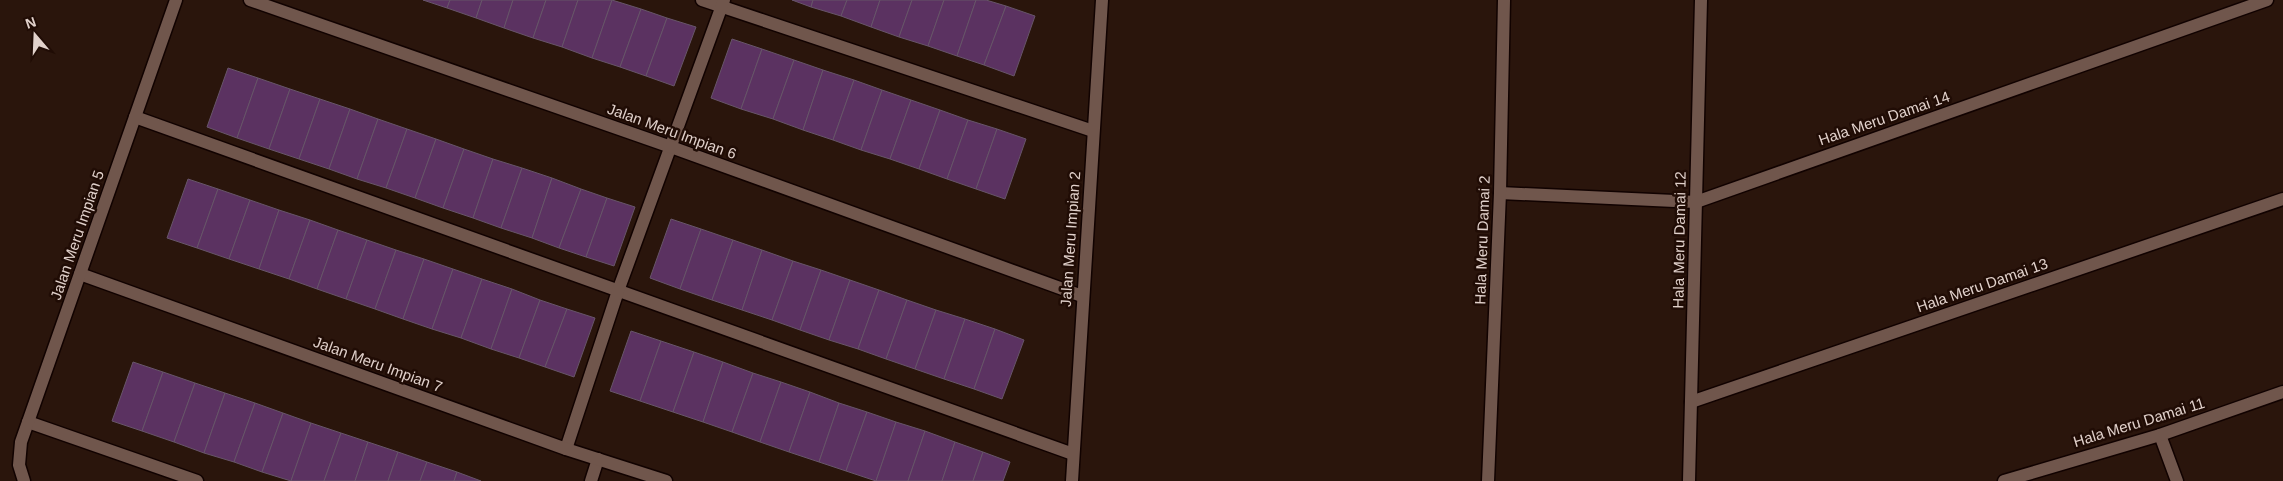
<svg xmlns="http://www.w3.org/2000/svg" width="2283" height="481" font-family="Helvetica,sans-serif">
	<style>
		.building { fill: #5b3261; stroke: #675569 }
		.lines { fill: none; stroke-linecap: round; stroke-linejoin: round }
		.service-casing { stroke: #110200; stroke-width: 15 }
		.minor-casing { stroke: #110200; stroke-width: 15 }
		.service { stroke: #70564c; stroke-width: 12 }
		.minor { stroke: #70564c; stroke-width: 12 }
		.labels { text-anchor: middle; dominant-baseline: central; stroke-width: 5; stroke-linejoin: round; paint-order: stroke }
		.street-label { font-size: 15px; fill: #e1d1cb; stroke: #200c05 }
	</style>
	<rect width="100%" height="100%" fill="#2a150c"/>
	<g class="building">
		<polygon points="423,0 450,0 447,8"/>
		<polygon points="450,0 482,0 476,18 447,8"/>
		<polygon points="482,0 513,0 504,28 476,18"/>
		<polygon points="513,0 546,0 533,38 504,28"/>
		<polygon points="546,0 578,0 562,47 533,38"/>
		<polygon points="578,0 612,0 592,58 562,47"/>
		<polygon points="612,0 641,9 620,67 592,58"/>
		<polygon points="792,0 813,0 811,7"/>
		<polygon points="813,0 847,0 841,16 811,7"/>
		<polygon points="847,0 880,0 871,27 841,16"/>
		<polygon points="880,0 912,0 899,37 871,27"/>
		<polygon points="912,0 944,0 928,46 899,37"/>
		<polygon points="944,0 976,0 957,56 928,46"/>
		<polygon points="976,0 986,0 1006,6 984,65 957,56"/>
		<polygon points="1006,6 1035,16 1014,76 984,65"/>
		<polygon points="641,9 667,18 646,76 620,67"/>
		<polygon points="667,18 696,27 674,86 646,76"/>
		<polygon points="732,39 762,49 741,109 711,98"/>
		<polygon points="762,49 794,60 773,119 741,109"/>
		<polygon points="794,60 823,70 803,130 773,119"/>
		<polygon points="228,68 258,78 237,138 207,127"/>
		<polygon points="823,70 854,80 833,140 803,130"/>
		<polygon points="258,78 290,89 269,149 237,138"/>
		<polygon points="854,80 882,90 861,150 833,140"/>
		<polygon points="290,89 320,99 299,159 269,149"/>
		<polygon points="882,90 911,100 890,159 861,150"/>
		<polygon points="320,99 350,109 329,169 299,159"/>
		<polygon points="911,100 940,110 919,169 890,159"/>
		<polygon points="350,109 378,119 357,179 329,169"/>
		<polygon points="940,110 968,120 947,179 919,169"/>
		<polygon points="378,119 407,129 386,188 357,179"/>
		<polygon points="968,120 997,129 976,189 947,179"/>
		<polygon points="407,129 436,139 415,198 386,188"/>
		<polygon points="997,129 1026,139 1005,199 976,189"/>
		<polygon points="436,139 464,149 443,208 415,198"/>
		<polygon points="464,149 493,159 473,218 443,208"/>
		<polygon points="493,159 522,168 501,228 473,218"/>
		<polygon points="522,168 552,178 532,238 501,228"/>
		<polygon points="552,178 581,189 559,248 532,238"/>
		<polygon points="188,179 218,189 197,248 167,238"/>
		<polygon points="218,189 250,200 229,259 197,248"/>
		<polygon points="581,189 607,198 586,257 559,248"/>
		<polygon points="607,198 635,207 614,266 586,257"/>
		<polygon points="250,200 279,210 259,269 229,259"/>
		<polygon points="279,210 310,220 289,279 259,269"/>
		<polygon points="671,219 701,229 680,289 650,278"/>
		<polygon points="310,220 338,230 317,289 289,279"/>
		<polygon points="701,229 733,240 712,300 680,289"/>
		<polygon points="338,230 367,240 346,299 317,289"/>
		<polygon points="367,240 396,250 375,309 346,299"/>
		<polygon points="733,240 762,250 742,310 712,300"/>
		<polygon points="396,250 424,259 403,319 375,309"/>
		<polygon points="762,250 793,261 772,320 742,310"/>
		<polygon points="424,259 453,269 432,329 403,319"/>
		<polygon points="793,261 821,270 800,330 772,320"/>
		<polygon points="453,269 482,279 461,338 432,329"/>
		<polygon points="821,270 850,280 829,340 800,330"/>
		<polygon points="482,279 512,289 491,349 461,338"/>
		<polygon points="850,280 879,290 858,349 829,340"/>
		<polygon points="512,289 540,300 519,358 491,349"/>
		<polygon points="879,290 907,300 886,359 858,349"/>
		<polygon points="540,300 567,309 545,367 519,358"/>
		<polygon points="907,300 936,310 915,369 886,359"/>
		<polygon points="567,309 595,318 574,377 545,367"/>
		<polygon points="936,310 965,319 944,379 915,369"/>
		<polygon points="965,319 995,329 974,389 944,379"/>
		<polygon points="995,329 1024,340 1002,399 974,389"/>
		<polygon points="631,331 661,341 640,401 610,391"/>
		<polygon points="661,341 694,352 673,412 640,401"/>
		<polygon points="694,352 723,362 703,422 673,412"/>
		<polygon points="133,362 163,372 142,431 112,421"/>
		<polygon points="723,362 753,373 732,432 703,422"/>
		<polygon points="163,372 195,383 174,442 142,431"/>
		<polygon points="753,373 781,382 760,442 732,432"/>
		<polygon points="781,382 810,392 789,452 760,442"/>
		<polygon points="195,383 225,393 204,453 174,442"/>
		<polygon points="810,392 839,403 819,462 789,452"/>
		<polygon points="225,393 255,403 234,462 204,453"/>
		<polygon points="255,403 283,413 262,472 234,462"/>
		<polygon points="839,403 867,412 846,471 819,462"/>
		<polygon points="867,412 896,422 876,481 846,471"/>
		<polygon points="283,413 311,423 291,481 262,472"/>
		<polygon points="896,422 925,431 908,481 876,481"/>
		<polygon points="311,423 341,433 324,481 291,481"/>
		<polygon points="925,431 955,442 942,481 908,481"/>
		<polygon points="341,433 368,442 355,481 324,481"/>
		<polygon points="368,442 398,452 388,481 355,481"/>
		<polygon points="955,442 983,452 973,481 942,481"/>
		<polygon points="398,452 427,462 420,481 388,481"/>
		<polygon points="983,452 1010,462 1003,481 973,481"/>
		<polygon points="427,462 457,472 454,481 420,481"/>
		<polygon points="457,472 481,481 454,481"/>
	</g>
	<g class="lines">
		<g class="service-casing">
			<g id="service">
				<polyline points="702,0 1093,131"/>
				<polyline points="135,117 1073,454"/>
				<polyline points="28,422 197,481"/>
				<polyline points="566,449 618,291 724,0"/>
				<polyline points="591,481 598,459"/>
			</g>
		</g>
		<g class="minor-casing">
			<g id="minor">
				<polyline points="250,0 671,147 1082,296"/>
				<polyline points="1500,193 1696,202 2267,0"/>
				<polyline points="80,274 566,449 666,481"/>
				<polyline points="1691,402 2283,199"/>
				<polyline points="2160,435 2177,481"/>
				<polyline points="24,481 19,465 21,442 176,0"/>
				<polyline points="1072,481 1102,0"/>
				<polyline points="1488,481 1500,193 1504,0"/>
				<polyline points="1689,481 1701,0"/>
				<polyline points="2004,481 2160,435 2283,392"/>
			</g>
		</g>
		<use href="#service" class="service"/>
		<use href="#minor" class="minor"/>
	</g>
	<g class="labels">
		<g class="street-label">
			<text transform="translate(1884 118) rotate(-19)">Hala Meru Damai 14</text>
			<text transform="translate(672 131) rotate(20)">Jalan Meru Impian 6</text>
			<text transform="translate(77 235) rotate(-71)">Jalan Meru Impian 5</text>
			<text transform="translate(1070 239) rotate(-86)">Jalan Meru Impian 2</text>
			<text transform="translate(1482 240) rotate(-88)">Hala Meru Damai 2</text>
			<text transform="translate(1679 240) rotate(-89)">Hala Meru Damai 12</text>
			<text transform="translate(1982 285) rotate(-19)">Hala Meru Damai 13</text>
			<text transform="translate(378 364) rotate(20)">Jalan Meru Impian 7</text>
			<text transform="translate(2139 422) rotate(-17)">Hala Meru Damai 11</text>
		</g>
	</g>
	<g transform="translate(35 35) rotate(341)" stroke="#200c05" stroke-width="4" paint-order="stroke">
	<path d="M0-4L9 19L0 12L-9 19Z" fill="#e1d1cb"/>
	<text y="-8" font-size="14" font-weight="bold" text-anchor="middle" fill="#e1d1cb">N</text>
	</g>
</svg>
